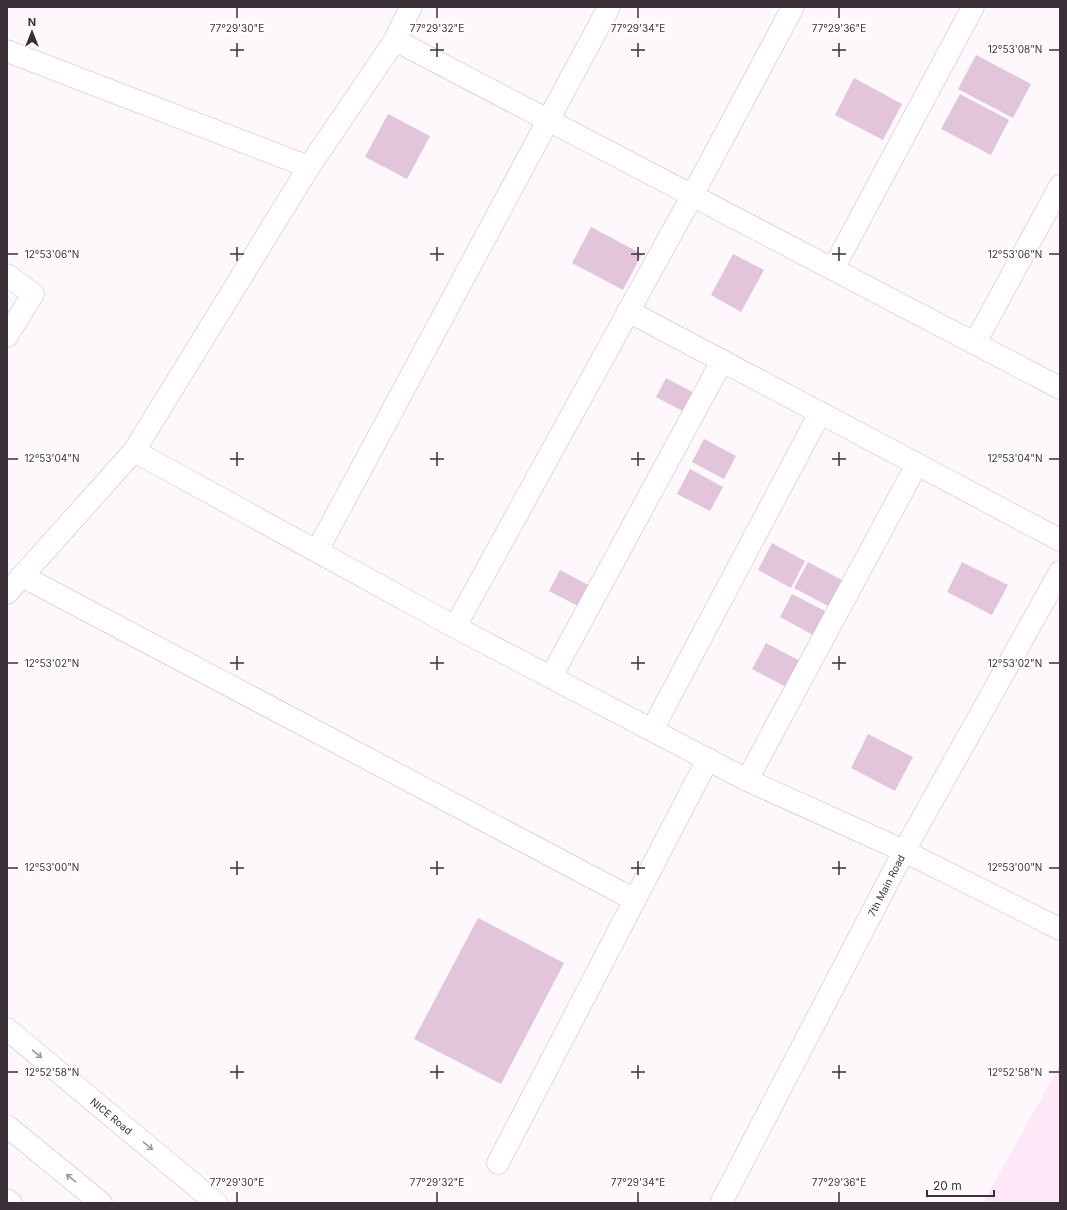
<svg xmlns="http://www.w3.org/2000/svg" width="1067" height="1210" font-family="Inter,sans-serif">
	<style>
		.built { fill: #fee7f7 }
		.building { fill: #e2c5da }
		.lines { fill: none; stroke-linecap: round; stroke-linejoin: round }
		.minor-casing { stroke: #d3b5ca; stroke-width: 23 }
		.highway-casing { stroke: #d3b5ca; stroke-width: 23 }
		.minor { stroke: #fff; stroke-width: 22 }
		.highway { stroke: #fff; stroke-width: 22 }
		.oneway { stroke: #9d989c }
		.ticks { fill: none; stroke: #3b3038; stroke-width: 1.5 }
		.labels { text-anchor: middle; dominant-baseline: central; stroke-width: 3; stroke-linejoin: round; paint-order: stroke }
		.street-label { font-size: 10px; fill: #3b3038; stroke: #fff }
		.ticks-label { font-size: 10px; text-anchor: middle; fill: #3b3038; stroke: #fff; stroke-width: 3; stroke-linejoin: round; paint-order: stroke }
	</style>
	<rect width="100%" height="100%" fill="#fef8fc"/>
	<polygon class="built" points="1060,1065 1060,1203 983,1203"/>
	<g class="building">
		<polygon points="976,55 1031,84 1013,118 958,89"/>
		<polygon points="854,78 902,104 883,140 835,115"/>
		<polygon points="960,94 1009,120 991,155 941,129"/>
		<polygon points="388,114 430,136 407,179 365,157"/>
		<polygon points="591,227 642,254 623,290 572,263"/>
		<polygon points="733,254 764,270 741,312 711,295"/>
		<polygon points="666,378 696,394 686,413 656,397"/>
		<polygon points="704,439 736,456 724,479 692,462"/>
		<polygon points="690,469 723,487 710,511 677,494"/>
		<polygon points="772,543 805,561 791,588 758,570"/>
		<polygon points="808,562 842,580 828,606 794,588"/>
		<polygon points="962,562 1008,585 992,615 947,592"/>
		<polygon points="560,570 590,586 580,607 549,591"/>
		<polygon points="792,594 825,611 813,635 780,617"/>
		<polygon points="766,643 802,662 788,688 752,669"/>
		<polygon points="868,734 913,757 895,791 851,768"/>
		<polygon points="478,918 564,963 501,1084 414,1039"/>
	</g>
	<g class="lines">
		<g class="minor-casing">
			<g id="minor">
				<polyline points="395,40 1060,388"/>
				<polyline points="7,51 309,167"/>
				<polyline points="833,269 973,7"/>
				<polyline points="7,275 33,294 7,336"/>
				<polyline points="628,311 1060,540"/>
				<polyline points="975,343 1060,186"/>
				<polyline points="134,451 455,627 747,780 904,851 1060,929"/>
				<polyline points="317,551 609,7"/>
				<polyline points="22,576 635,900"/>
				<polyline points="7,593 134,451 309,167 395,40 411,7"/>
				<polyline points="455,627 692,196 793,7"/>
				<polyline points="551,677 722,361"/>
				<polyline points="652,730 820,413"/>
				<polyline points="747,780 917,464"/>
				<polyline points="498,1163 708,759"/>
				<polyline points="7,1200 11,1203"/>
				<path id="s1" d="M721 1203 904 851 1060 572"/>
			</g>
		</g>
		<g class="highway-casing">
			<g id="highway">
				<path id="s2" d="M7 1029 216 1203"/>
				<polyline points="7,1126 101,1203"/>
			</g>
		</g>
		<use href="#minor" class="minor"/>
		<use href="#highway" class="highway"/>
	</g>
	<defs><path id="oneway-shaft" d="M-6 0H5M1.5-3L5.5 0L1.5 3" fill="none" stroke-width="1.6" stroke-linecap="round" stroke-linejoin="round"/></defs>
	<g class="oneway">
		<use href="#oneway-shaft" transform="translate(37 1054) rotate(40)"/>
		<use href="#oneway-shaft" transform="translate(148 1146) rotate(40)"/>
		<use href="#oneway-shaft" transform="translate(71 1178) rotate(-141)"/>
	</g>
	<path class="ticks" d="M237 8V18M437 8V18M638 8V18M839 8V18M237 43V57M437 43V57M638 43V57M839 43V57M230 50H244M430 50H444M631 50H645M832 50H846M1049 50H1059M237 247V261M437 247V261M638 247V261M839 247V261M8 254H18M230 254H244M430 254H444M631 254H645M832 254H846M1049 254H1059M237 452V466M437 452V466M638 452V466M839 452V466M8 459H18M230 459H244M430 459H444M631 459H645M832 459H846M1049 459H1059M237 656V670M437 656V670M638 656V670M839 656V670M8 663H18M230 663H244M430 663H444M631 663H645M832 663H846M1049 663H1059M237 861V875M437 861V875M638 861V875M839 861V875M8 868H18M230 868H244M430 868H444M631 868H645M832 868H846M1049 868H1059M237 1065V1079M437 1065V1079M638 1065V1079M839 1065V1079M8 1072H18M230 1072H244M430 1072H444M631 1072H645M832 1072H846M1049 1072H1059M237 1192V1202M437 1192V1202M638 1192V1202M839 1192V1202"/>
	<g class="labels">
		<g class="street-label">
			<text stroke="none"><textPath href="#s1" startOffset="358">7th Main Road</textPath></text>
			<text stroke="none"><textPath href="#s2" startOffset="136">NICE Road</textPath></text>
		</g>
	</g>
	<g class="ticks-label">
		<text x="237" y="32">77°29'30"E</text>
		<text x="437" y="32">77°29'32"E</text>
		<text x="638" y="32">77°29'34"E</text>
		<text x="839" y="32">77°29'36"E</text>
		<text x="1015" y="53">12°53'08"N</text>
		<text x="52" y="258">12°53'06"N</text>
		<text x="1015" y="258">12°53'06"N</text>
		<text x="52" y="462">12°53'04"N</text>
		<text x="1015" y="462">12°53'04"N</text>
		<text x="52" y="667">12°53'02"N</text>
		<text x="1015" y="667">12°53'02"N</text>
		<text x="52" y="871">12°53'00"N</text>
		<text x="1015" y="871">12°53'00"N</text>
		<text x="52" y="1076">12°52'58"N</text>
		<text x="1015" y="1076">12°52'58"N</text>
		<text x="237" y="1186">77°29'30"E</text>
		<text x="437" y="1186">77°29'32"E</text>
		<text x="638" y="1186">77°29'34"E</text>
		<text x="839" y="1186">77°29'36"E</text>
	</g>
	<rect width="1067" height="1210" fill="none" stroke="#3b3038" stroke-width="16"/>
	<g transform="translate(32 32)" stroke="#ffffff" stroke-width="3" paint-order="stroke">
	<path d="M0-3L7 15L0 10L-7 15Z" fill="#3b3038"/>
	<text y="-6" font-size="11" font-weight="bold" text-anchor="middle" fill="#3b3038">N</text>
	</g>
	<path d="M927 1190v6h67v-6" fill="none" stroke="#3b3038" stroke-width="2"/>
	<text x="933" y="1190" font-size="12" fill="#3b3038" stroke="#ffffff" stroke-width="3" paint-order="stroke">20 m</text>
</svg>
